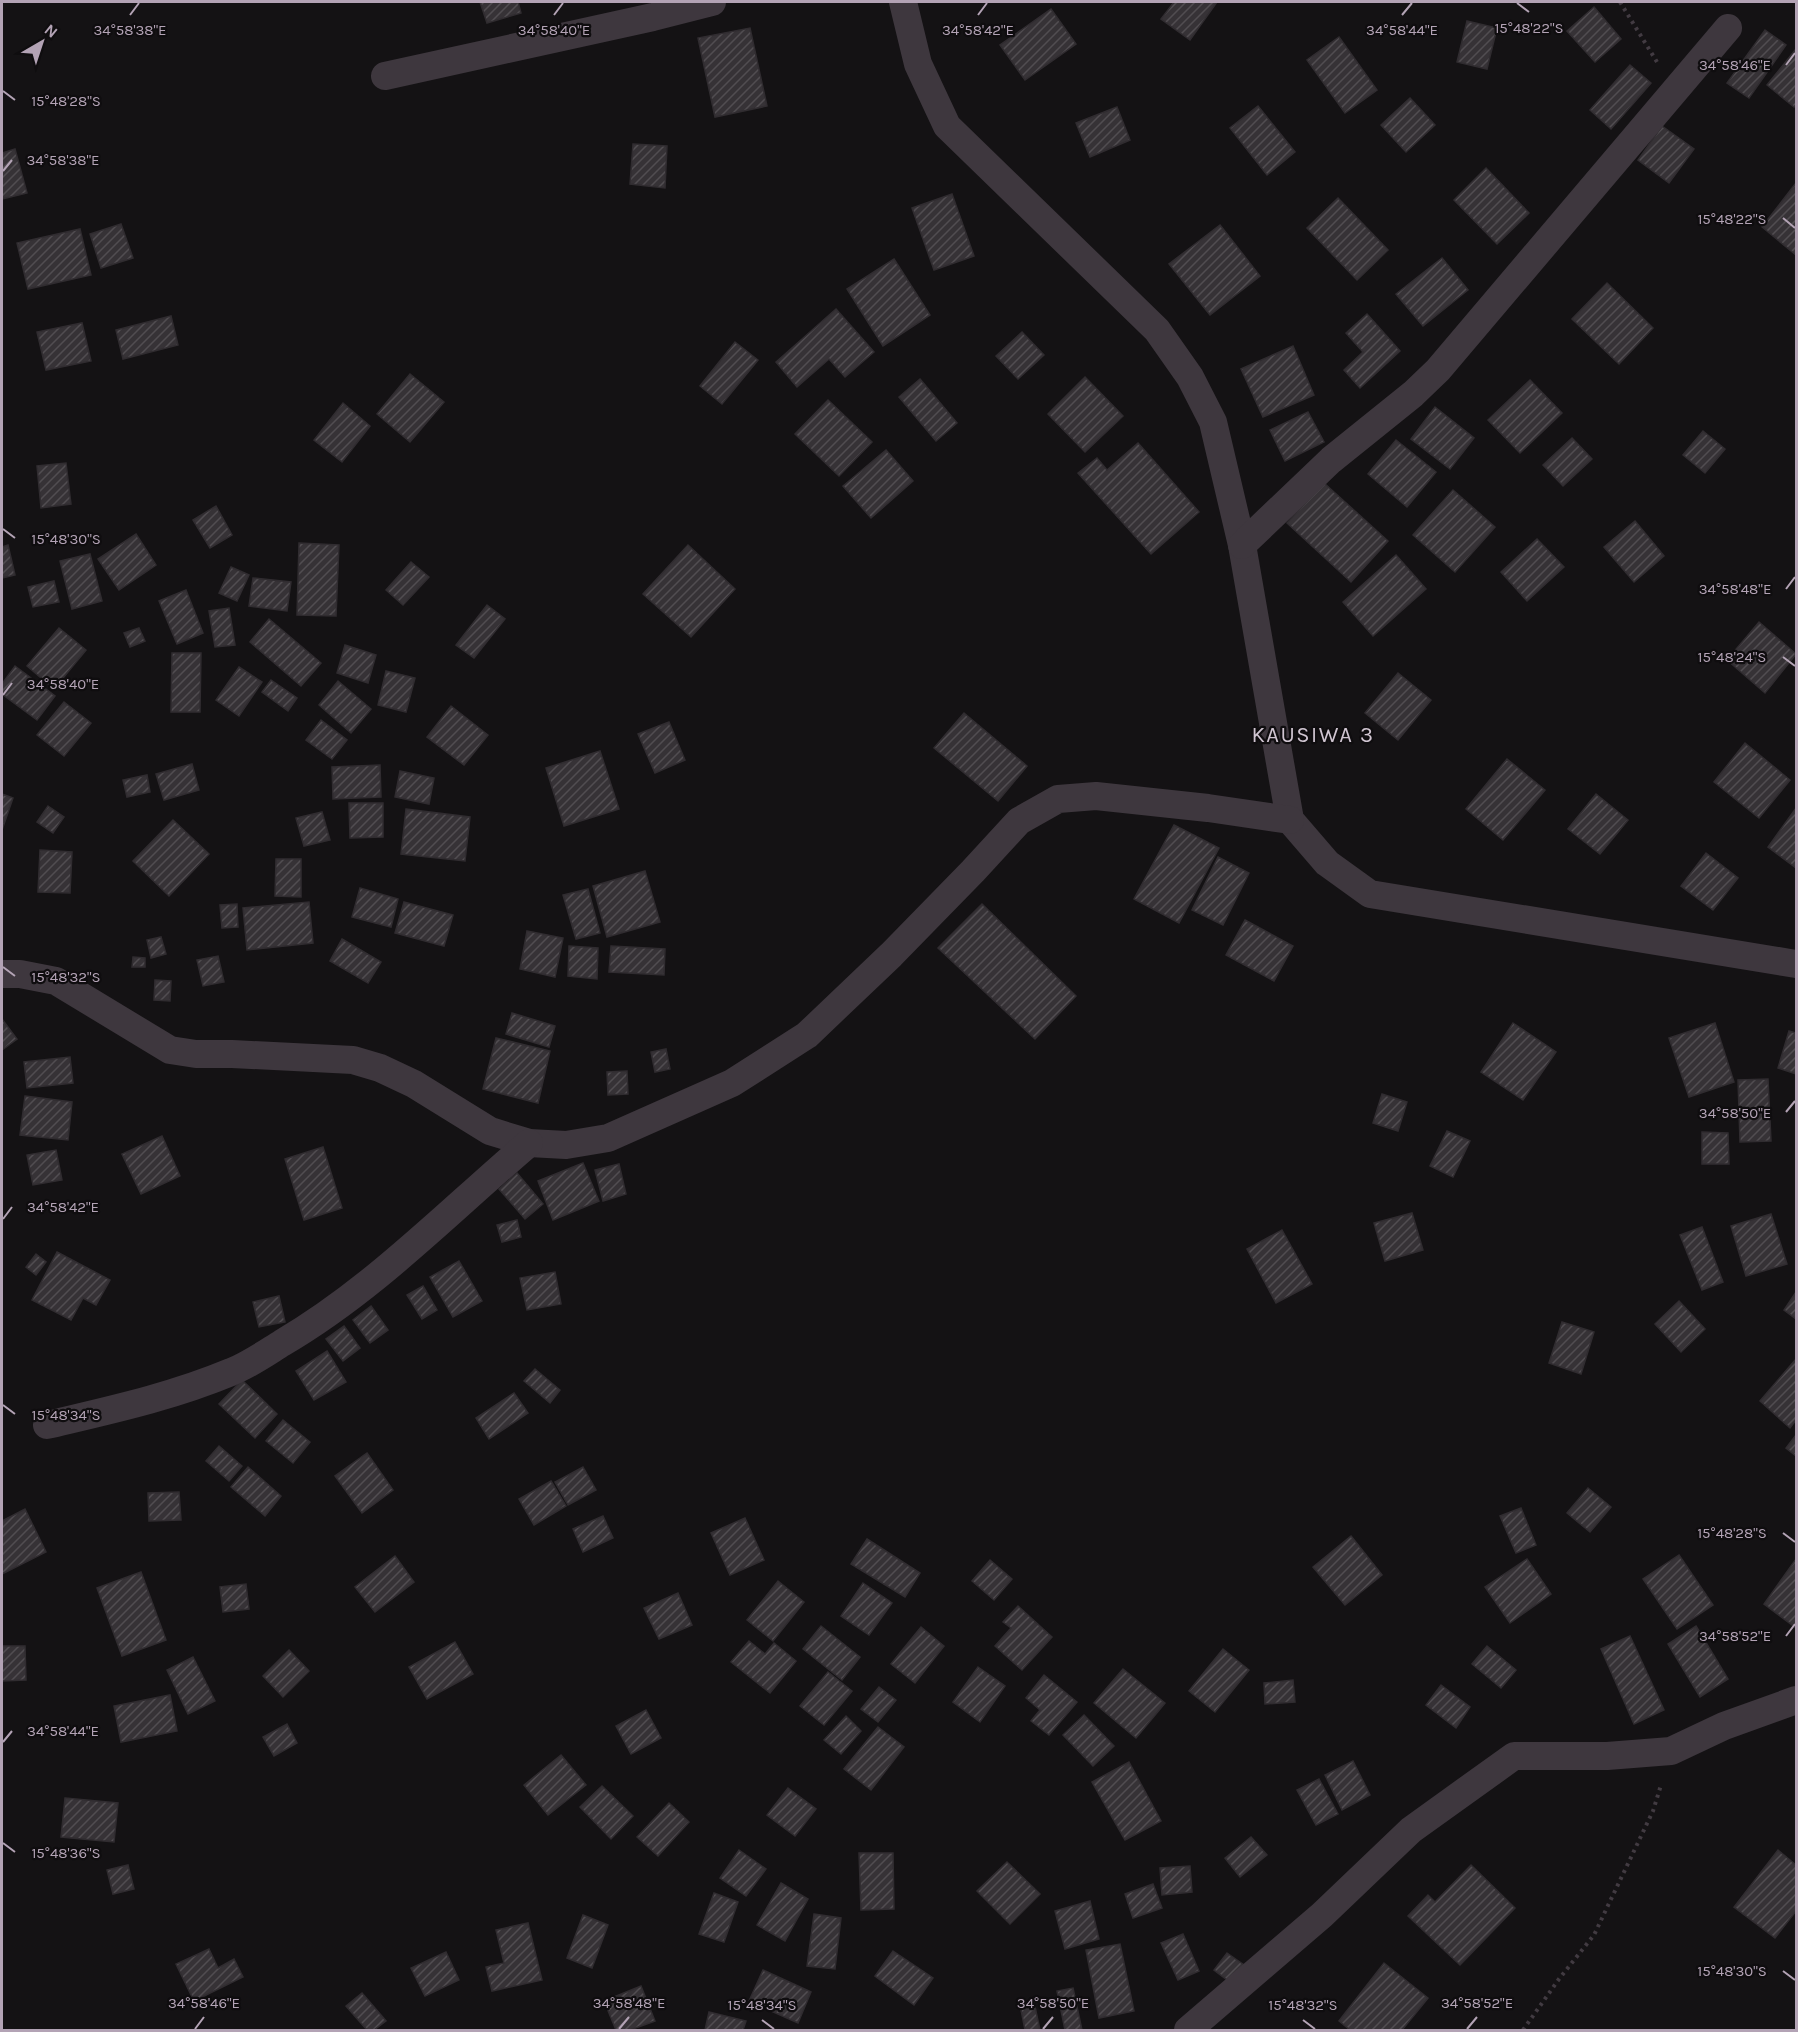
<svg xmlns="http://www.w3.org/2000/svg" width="1798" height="2032" font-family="Karla,sans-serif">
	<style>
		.building { fill: url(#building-hatch); stroke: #302c30; stroke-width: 1.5 }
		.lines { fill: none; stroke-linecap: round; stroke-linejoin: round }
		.path { stroke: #423b42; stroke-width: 4; stroke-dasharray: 3 4.5; stroke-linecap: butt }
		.minor { stroke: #3e373e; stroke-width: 28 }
		.ticks { fill: none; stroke: #b3a3b5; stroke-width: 2 }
		.labels { text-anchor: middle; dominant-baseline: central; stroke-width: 4.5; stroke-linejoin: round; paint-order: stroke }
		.quarter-label { font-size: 22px; letter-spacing: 1.5px; fill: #d0c5d1; stroke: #0f0d0f }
		.ticks-label { font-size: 15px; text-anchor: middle; fill: #b3a3b5; stroke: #0f0d0f; stroke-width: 4.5; stroke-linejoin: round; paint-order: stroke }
	</style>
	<defs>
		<pattern id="building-hatch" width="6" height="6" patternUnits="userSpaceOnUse" patternTransform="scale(1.5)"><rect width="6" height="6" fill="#363236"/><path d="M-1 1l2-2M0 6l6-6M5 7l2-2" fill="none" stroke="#514d51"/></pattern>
	</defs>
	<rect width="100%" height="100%" fill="#141214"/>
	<g class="building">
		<polygon points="480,2 518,2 521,13 487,23"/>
		<polygon points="1174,2 1217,2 1190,40 1161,19"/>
		<polygon points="1594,7 1621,39 1595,62 1567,31"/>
		<polygon points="1051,9 1076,44 1025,80 1000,45"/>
		<polygon points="1467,21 1497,28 1487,69 1457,62"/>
		<polygon points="750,28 767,106 715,117 698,38"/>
		<polygon points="1765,30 1786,45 1749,98 1727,83"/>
		<polygon points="1339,37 1377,90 1345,113 1307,60"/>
		<polygon points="1796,49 1796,105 1794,107 1767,85"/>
		<polygon points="1630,65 1651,83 1611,129 1590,110"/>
		<polygon points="1410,98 1435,125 1406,152 1381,125"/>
		<polygon points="1258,106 1295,152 1267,175 1230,128"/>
		<polygon points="1117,107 1130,140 1090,157 1076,123"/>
		<polygon points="1662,126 1694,149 1669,183 1638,160"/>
		<polygon points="633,144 667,146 665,188 630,184"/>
		<polygon points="15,149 27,193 2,199 2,153"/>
		<polygon points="1486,168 1529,213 1497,244 1454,200"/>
		<polygon points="1796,183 1796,255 1762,227"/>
		<polygon points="952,194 974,256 934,270 912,208"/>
		<polygon points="1338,198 1388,250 1357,280 1307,228"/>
		<polygon points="121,224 133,258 101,268 90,234"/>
		<polygon points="1220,225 1260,276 1210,315 1169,264"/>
		<polygon points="80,229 91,275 28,289 17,243"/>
		<polygon points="1442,258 1468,290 1423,326 1396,294"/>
		<polygon points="894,259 930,315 883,346 847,289"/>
		<polygon points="1607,283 1653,328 1619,364 1572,319"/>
		<polygon points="836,309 874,352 845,377 829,359 797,387 776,362"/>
		<polygon points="1367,314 1400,351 1360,388 1344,370 1363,352 1346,333"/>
		<polygon points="171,316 178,345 123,359 116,330"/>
		<polygon points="82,323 91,361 46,370 37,332"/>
		<polygon points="1022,332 1044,355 1018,379 996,356"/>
		<polygon points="735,342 758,360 722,404 700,386"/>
		<polygon points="1293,346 1314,395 1263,417 1241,369"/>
		<polygon points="410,374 444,402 410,442 377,414"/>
		<polygon points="1085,377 1123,416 1085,452 1048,414"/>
		<polygon points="920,379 957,423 936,441 899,397"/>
		<polygon points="1530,380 1562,413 1520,453 1488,420"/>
		<polygon points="828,400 872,442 839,476 795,434"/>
		<polygon points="343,403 370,426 342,462 314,440"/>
		<polygon points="1435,407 1474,438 1450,469 1411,439"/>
		<polygon points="1308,412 1324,442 1285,461 1270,430"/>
		<polygon points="1703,431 1725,449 1705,473 1683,455"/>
		<polygon points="1572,438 1592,459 1563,486 1543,465"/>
		<polygon points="1396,440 1436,472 1407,507 1368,474"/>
		<polygon points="1138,443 1199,512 1151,554 1078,473 1097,458 1107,470"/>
		<polygon points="886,450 913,481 871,518 843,486"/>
		<polygon points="66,463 71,504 41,508 37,466"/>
		<polygon points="1324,483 1388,541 1351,582 1287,523"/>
		<polygon points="1453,490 1495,527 1455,572 1413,535"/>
		<polygon points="216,506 232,535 210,548 193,520"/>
		<polygon points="1635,521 1664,556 1634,582 1604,547"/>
		<polygon points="136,534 156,565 119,590 98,559"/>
		<polygon points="1537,539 1564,567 1527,601 1501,572"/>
		<polygon points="299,543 339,545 336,616 297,615"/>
		<polygon points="8,545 15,575 2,578 2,547"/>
		<polygon points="688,545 735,589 691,637 643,594"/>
		<polygon points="90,554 102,601 72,609 60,561"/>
		<polygon points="1396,555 1426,589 1373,636 1343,602"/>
		<polygon points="411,562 429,577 403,605 386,590"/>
		<polygon points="231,567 249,575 237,601 219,593"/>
		<polygon points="253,578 291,582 287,611 249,606"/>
		<polygon points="54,581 59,602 33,607 28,587"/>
		<polygon points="186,590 203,633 177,644 159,601"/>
		<polygon points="487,605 505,619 474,658 456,645"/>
		<polygon points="229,608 235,645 215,647 209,611"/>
		<polygon points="269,619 321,663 301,686 250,642"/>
		<polygon points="1759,622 1796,654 1765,693 1727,660"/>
		<polygon points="59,628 86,650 54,689 27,666"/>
		<polygon points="139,628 145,641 130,647 124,633"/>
		<polygon points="345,645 376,655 368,683 337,673"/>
		<polygon points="172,653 201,653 200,712 171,712"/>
		<polygon points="15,666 55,696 37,720 2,694 2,684"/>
		<polygon points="239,667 262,682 239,716 216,700"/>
		<polygon points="386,671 415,678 406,712 378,705"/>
		<polygon points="1398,673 1431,700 1398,740 1365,713"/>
		<polygon points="271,680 297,698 288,711 262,692"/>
		<polygon points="338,681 371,709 351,733 319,705"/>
		<polygon points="64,702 91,723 64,756 37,735"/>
		<polygon points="451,706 488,735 464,765 427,737"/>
		<polygon points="964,713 1027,766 998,801 934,748"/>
		<polygon points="321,720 347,740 332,759 306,740"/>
		<polygon points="669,722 685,760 655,773 638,734"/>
		<polygon points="1745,743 1790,780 1759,818 1714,782"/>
		<polygon points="600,751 619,809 564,826 546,768"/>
		<polygon points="1507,759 1545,790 1503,840 1466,809"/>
		<polygon points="192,764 199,790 164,800 156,774"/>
		<polygon points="380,765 381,797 333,799 332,767"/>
		<polygon points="400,771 434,778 429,804 395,797"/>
		<polygon points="147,775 150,792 127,797 123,780"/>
		<polygon points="2,794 13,798 2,830"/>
		<polygon points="1596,794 1628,820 1600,854 1568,829"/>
		<polygon points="349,803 383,803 383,837 350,838"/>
		<polygon points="48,806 64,817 53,833 37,822"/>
		<polygon points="1796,808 1796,868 1768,847"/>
		<polygon points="406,809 470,817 465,861 401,854"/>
		<polygon points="322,812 330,840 304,846 296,818"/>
		<polygon points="173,820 209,854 169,896 133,861"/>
		<polygon points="1174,825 1219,848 1179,923 1134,899"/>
		<polygon points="40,850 72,852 70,893 38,892"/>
		<polygon points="1706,853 1738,878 1713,910 1681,886"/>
		<polygon points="1218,857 1249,873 1223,925 1192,910"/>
		<polygon points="276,859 301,859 301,897 275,896"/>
		<polygon points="645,871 660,922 607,937 593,886"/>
		<polygon points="360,888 398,899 391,927 352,917"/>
		<polygon points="588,889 600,933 576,939 563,895"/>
		<polygon points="309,902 313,943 247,950 243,908"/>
		<polygon points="404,902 453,915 444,946 395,933"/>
		<polygon points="237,904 238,927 222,928 220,905"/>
		<polygon points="982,904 1076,996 1035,1039 938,948"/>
		<polygon points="1245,920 1293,946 1274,981 1226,955"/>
		<polygon points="527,931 563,938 555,977 520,969"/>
		<polygon points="161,937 166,954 151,958 147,940"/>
		<polygon points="342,939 381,962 368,983 330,961"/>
		<polygon points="569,946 598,948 597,979 568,976"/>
		<polygon points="611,946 665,949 664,975 609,972"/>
		<polygon points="218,956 224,982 203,986 197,960"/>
		<polygon points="133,957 145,958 145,967 132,967"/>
		<polygon points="155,980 171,981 170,1001 154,1000"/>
		<polygon points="512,1013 555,1026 549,1047 506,1034"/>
		<polygon points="2,1019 17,1039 2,1050"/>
		<polygon points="1513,1023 1556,1052 1523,1100 1481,1072"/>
		<polygon points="1715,1023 1734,1082 1689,1097 1669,1038"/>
		<polygon points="1789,1031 1796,1033 1796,1074 1778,1068"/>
		<polygon points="496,1038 550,1051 538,1103 483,1089"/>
		<polygon points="666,1049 670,1069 655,1072 651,1052"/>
		<polygon points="70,1057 73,1083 27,1088 24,1062"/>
		<polygon points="627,1071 628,1094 608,1095 607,1072"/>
		<polygon points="1768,1079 1771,1141 1740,1142 1738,1080"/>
		<polygon points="1382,1094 1407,1102 1398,1131 1373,1123"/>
		<polygon points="25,1096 72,1102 68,1140 20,1135"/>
		<polygon points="1447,1131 1470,1141 1453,1177 1430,1166"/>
		<polygon points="1702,1132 1728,1133 1729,1164 1702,1164"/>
		<polygon points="162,1136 180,1176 141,1194 122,1154"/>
		<polygon points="323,1147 342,1208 304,1220 285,1159"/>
		<polygon points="56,1150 62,1180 33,1185 27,1155"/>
		<polygon points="583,1163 599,1201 553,1220 538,1181"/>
		<polygon points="619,1164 626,1194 603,1201 595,1170"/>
		<polygon points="517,1173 543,1204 525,1219 499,1189"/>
		<polygon points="1412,1213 1423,1250 1385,1261 1374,1223"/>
		<polygon points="1771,1214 1787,1264 1746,1276 1731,1226"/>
		<polygon points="517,1220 521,1237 502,1242 497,1225"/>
		<polygon points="1702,1227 1723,1282 1702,1290 1680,1235"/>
		<polygon points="1282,1230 1312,1284 1276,1303 1247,1249"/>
		<polygon points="57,1252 110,1280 96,1305 83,1298 71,1320 32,1300"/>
		<polygon points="36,1254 46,1262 36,1275 26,1267"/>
		<polygon points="459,1261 482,1301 453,1317 430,1277"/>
		<polygon points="555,1272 561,1304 527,1310 520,1278"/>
		<polygon points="423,1286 437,1310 422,1319 407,1295"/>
		<polygon points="1796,1292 1796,1319 1784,1310"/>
		<polygon points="279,1296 285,1322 259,1327 253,1302"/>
		<polygon points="1679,1301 1705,1329 1681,1352 1655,1324"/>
		<polygon points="371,1306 388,1330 370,1343 353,1320"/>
		<polygon points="1562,1322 1594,1332 1581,1374 1549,1363"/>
		<polygon points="344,1326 360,1348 343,1361 326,1339"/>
		<polygon points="327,1351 346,1382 314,1400 296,1371"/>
		<polygon points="1796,1359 1796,1420 1790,1428 1760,1401"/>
		<polygon points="535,1369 560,1390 550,1403 524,1381"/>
		<polygon points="242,1380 277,1414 255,1438 219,1404"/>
		<polygon points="514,1393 528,1413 489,1439 476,1418"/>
		<polygon points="283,1420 310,1442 293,1463 266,1441"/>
		<polygon points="1796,1435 1796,1456 1786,1448"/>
		<polygon points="219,1446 242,1466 229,1481 206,1461"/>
		<polygon points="367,1453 393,1490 362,1513 335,1476"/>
		<polygon points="248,1467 281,1496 265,1516 231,1487"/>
		<polygon points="583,1467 596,1490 568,1505 555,1482"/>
		<polygon points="551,1481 566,1506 534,1525 519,1499"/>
		<polygon points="1588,1488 1611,1507 1590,1532 1567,1513"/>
		<polygon points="179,1492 181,1520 149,1521 148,1493"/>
		<polygon points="1521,1508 1536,1545 1516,1553 1500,1516"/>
		<polygon points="25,1509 46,1552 2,1574 2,1521"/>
		<polygon points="603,1516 613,1538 583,1552 573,1529"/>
		<polygon points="745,1518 764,1560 730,1575 711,1533"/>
		<polygon points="1351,1536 1382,1575 1345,1605 1313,1567"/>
		<polygon points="867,1539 920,1573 905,1597 851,1564"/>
		<polygon points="1679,1555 1713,1605 1677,1629 1643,1579"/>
		<polygon points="395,1556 414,1582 375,1612 355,1587"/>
		<polygon points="1527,1559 1551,1594 1510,1623 1485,1587"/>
		<polygon points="1796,1559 1796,1628 1764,1604"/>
		<polygon points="990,1560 1012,1579 994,1600 972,1581"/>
		<polygon points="141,1572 166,1640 122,1656 97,1588"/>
		<polygon points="778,1581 804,1602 773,1641 747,1620"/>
		<polygon points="863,1583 892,1603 869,1635 841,1616"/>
		<polygon points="246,1584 249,1609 223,1612 220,1587"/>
		<polygon points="678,1593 692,1625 659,1639 644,1608"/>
		<polygon points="1018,1606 1052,1637 1022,1670 995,1646 1011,1628 1003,1622"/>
		<polygon points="821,1626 860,1657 842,1680 803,1649"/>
		<polygon points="1696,1626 1728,1679 1700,1697 1668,1644"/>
		<polygon points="921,1627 944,1646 915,1683 891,1664"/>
		<polygon points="1630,1636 1664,1710 1634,1724 1601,1649"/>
		<polygon points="749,1641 765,1654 774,1643 796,1661 770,1693 731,1662"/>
		<polygon points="455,1642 473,1674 427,1699 409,1667"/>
		<polygon points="2,1646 25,1646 26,1680 2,1681"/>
		<polygon points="1487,1646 1516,1670 1501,1688 1472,1664"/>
		<polygon points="1223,1649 1249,1670 1215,1712 1189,1691"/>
		<polygon points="289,1650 309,1671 283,1697 263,1676"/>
		<polygon points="193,1657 215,1701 188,1714 167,1670"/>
		<polygon points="978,1667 1005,1686 980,1722 953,1702"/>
		<polygon points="1123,1669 1165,1703 1136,1738 1094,1703"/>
		<polygon points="828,1672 852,1691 824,1725 800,1706"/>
		<polygon points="1044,1675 1077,1702 1049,1735 1031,1721 1040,1710 1026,1698"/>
		<polygon points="1293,1680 1295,1702 1265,1704 1264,1683"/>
		<polygon points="1441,1685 1470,1707 1456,1728 1426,1705"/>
		<polygon points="879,1687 896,1700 878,1722 861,1709"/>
		<polygon points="170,1695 177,1731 121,1742 114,1706"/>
		<polygon points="646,1710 661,1738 631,1754 616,1726"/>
		<polygon points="1084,1715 1114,1746 1093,1766 1063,1735"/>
		<polygon points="846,1716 861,1731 841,1754 824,1740"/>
		<polygon points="287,1724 297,1743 274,1756 263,1737"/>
		<polygon points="878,1727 904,1747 871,1790 844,1769"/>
		<polygon points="561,1755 586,1785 548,1815 524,1785"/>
		<polygon points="1353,1761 1370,1795 1342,1810 1325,1775"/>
		<polygon points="1129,1762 1161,1821 1125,1840 1092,1782"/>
		<polygon points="1319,1779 1338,1814 1316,1825 1297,1790"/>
		<polygon points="602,1786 633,1816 611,1839 580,1807"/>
		<polygon points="788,1788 816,1809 795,1836 767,1815"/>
		<polygon points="65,1798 118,1803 114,1842 61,1837"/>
		<polygon points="669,1803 689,1822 658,1856 637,1837"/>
		<polygon points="1251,1837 1267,1855 1240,1877 1225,1858"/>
		<polygon points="739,1850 766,1869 746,1896 720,1878"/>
		<polygon points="1778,1850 1796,1865 1796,1911 1775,1938 1734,1907"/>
		<polygon points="859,1853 893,1853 894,1909 861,1910"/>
		<polygon points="1007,1862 1040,1894 1010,1924 977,1891"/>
		<polygon points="128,1865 134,1889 113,1894 107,1870"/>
		<polygon points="1471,1865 1515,1908 1460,1965 1408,1916 1428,1895 1435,1902"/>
		<polygon points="1190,1866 1192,1892 1162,1895 1160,1868"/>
		<polygon points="781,1883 808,1899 785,1941 757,1925"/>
		<polygon points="1153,1884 1162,1908 1133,1918 1125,1894"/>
		<polygon points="714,1893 738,1902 724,1942 699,1934"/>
		<polygon points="1090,1901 1099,1939 1065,1949 1055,1911"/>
		<polygon points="814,1914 841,1918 835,1969 807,1966"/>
		<polygon points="583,1915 608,1925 592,1968 567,1958"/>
		<polygon points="528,1923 542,1980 492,1991 486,1967 504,1963 496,1930"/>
		<polygon points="1183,1934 1199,1971 1178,1980 1161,1943"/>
		<polygon points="1120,1944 1134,2011 1099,2018 1086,1950"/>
		<polygon points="209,1949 218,1968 234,1959 243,1977 194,2001 176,1964"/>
		<polygon points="893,1951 933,1978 914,2005 875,1976"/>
		<polygon points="446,1952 459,1980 425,1996 411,1968"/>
		<polygon points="1227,1953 1244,1965 1231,1983 1214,1970"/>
		<polygon points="1384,1963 1428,1998 1402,2030 1350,2030 1339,2021"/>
		<polygon points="763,1970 811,1992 798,2023 749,2001"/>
		<polygon points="641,1986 655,2021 630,2030 616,2030 604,2001"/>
		<polygon points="1073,1988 1082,2030 1065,2030 1057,1991"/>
		<polygon points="362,1993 386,2021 374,2030 367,2030 346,2006"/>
		<polygon points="1034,2002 1040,2030 1025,2030 1020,2005"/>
		<polygon points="709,2012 746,2021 743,2030 705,2030"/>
	</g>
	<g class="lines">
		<g class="path">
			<polyline points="1620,2 1657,62"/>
			<polyline points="1523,2030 1559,1979 1594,1935 1653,1811 1661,1785"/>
		</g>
		<g class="minor">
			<polyline points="903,2 918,64 947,126 1157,330 1190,377 1213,422 1242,545 1290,820 1327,863 1370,894 1796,964"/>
			<polyline points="385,76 653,17 712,2"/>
			<polyline points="1242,545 1331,460 1413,394 1438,370 1728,28"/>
			<polyline points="2,974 20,974 56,981 170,1050 196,1054 232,1054 353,1060 380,1068 414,1084 490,1131 529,1143 566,1145 608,1138 732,1083 807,1035 891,955 973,871 1019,821 1058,799 1096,796 1208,808 1290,820"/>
			<path d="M47 1425C110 1410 171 1397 231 1372 249 1365 266 1353 282 1343 374 1289 448 1212 529 1143"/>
			<polyline points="1188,2030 1322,1915 1411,1830 1514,1756 1607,1756 1671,1751 1724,1726 1796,1700"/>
		</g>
	</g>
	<path class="ticks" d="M1517 3 1529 12M130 15 139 3M554 15 563 3M978 15 987 3M1402 15 1412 3M1786 65 1795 53M3 91 15 100M3 171 12 160M1783 218 1795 228M3 529 15 538M1786 589 1795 577M1783 657 1795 666M3 695 12 683M3 967 15 976M1786 1112 1795 1101M3 1219 12 1207M3 1405 15 1414M1783 1533 1795 1542M1786 1636 1795 1624M3 1742 12 1731M3 1843 15 1852M1783 1971 1795 1980M762 2020 774 2029M1303 2020 1315 2029M195 2029 204 2017M619 2029 629 2017M1043 2029 1053 2017M1467 2029 1477 2017"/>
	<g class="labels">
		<g class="quarter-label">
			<text x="1313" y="735">KAUSIWA 3</text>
		</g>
	</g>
	<g class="ticks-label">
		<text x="1529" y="33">15°48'22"S</text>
		<text x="130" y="35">34°58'38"E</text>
		<text x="554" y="35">34°58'40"E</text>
		<text x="978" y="35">34°58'42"E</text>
		<text x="1402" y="35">34°58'44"E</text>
		<text x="1735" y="70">34°58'46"E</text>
		<text x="66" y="106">15°48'28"S</text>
		<text x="63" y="165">34°58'38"E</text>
		<text x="1732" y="224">15°48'22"S</text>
		<text x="66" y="544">15°48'30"S</text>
		<text x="1735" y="594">34°58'48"E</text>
		<text x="1732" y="662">15°48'24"S</text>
		<text x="63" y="689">34°58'40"E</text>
		<text x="66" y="982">15°48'32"S</text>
		<text x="1735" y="1118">34°58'50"E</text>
		<text x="63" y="1212">34°58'42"E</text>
		<text x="66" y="1420">15°48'34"S</text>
		<text x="1732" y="1538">15°48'28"S</text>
		<text x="1735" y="1641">34°58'52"E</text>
		<text x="63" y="1736">34°58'44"E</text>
		<text x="66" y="1858">15°48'36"S</text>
		<text x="1732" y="1976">15°48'30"S</text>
		<text x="204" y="2008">34°58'46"E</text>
		<text x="629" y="2008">34°58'48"E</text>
		<text x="1053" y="2008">34°58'50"E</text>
		<text x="1477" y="2008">34°58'52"E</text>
		<text x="762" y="2010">15°48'34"S</text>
		<text x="1303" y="2010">15°48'32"S</text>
	</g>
	<rect width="1798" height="2032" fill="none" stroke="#b3a3b5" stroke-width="6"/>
	<g transform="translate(42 42) rotate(39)" stroke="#0f0d0f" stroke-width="4.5" paint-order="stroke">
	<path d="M0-4.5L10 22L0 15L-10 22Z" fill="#b3a3b5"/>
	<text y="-9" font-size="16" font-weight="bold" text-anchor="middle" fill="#b3a3b5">N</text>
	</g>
</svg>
